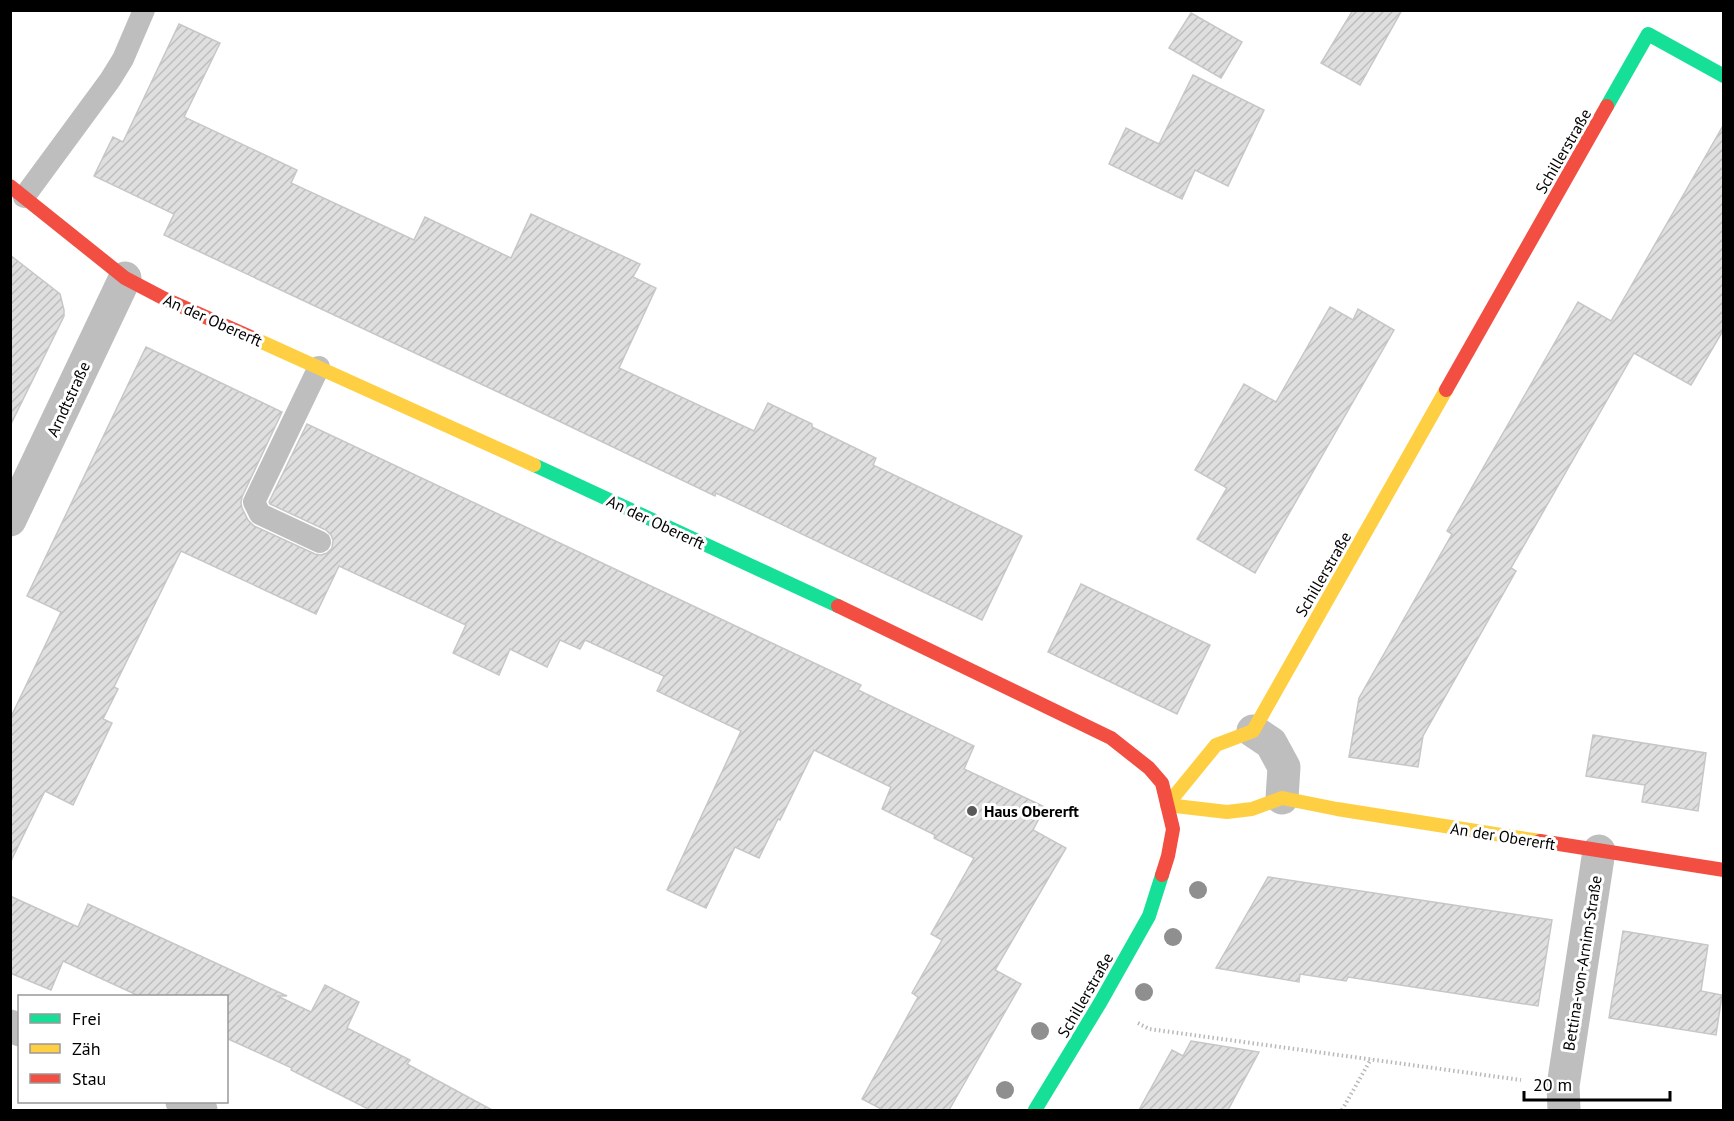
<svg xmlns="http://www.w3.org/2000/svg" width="1734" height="1121" font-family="'PT Sans',sans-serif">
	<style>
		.building { fill: url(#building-hatch); stroke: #c7c7c7; stroke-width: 1.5 }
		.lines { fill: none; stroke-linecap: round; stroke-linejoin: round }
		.path { stroke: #b9b9b9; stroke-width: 4; stroke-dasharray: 1.5 3; stroke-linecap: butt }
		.lane { stroke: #bebebe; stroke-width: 22 }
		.street { stroke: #bebebe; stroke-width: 33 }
		.fast { stroke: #16e098; stroke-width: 14 }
		.slow { stroke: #ffcf43; stroke-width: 14 }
		.jam { stroke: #f24e42; stroke-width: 14 }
		.tree { fill: #8f8f8f }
		.poi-dot { fill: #595959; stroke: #fff; stroke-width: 2 }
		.labels { text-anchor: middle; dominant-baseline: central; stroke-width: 6; stroke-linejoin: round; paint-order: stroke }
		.street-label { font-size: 16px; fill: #000; stroke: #fff }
		.poi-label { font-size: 16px; font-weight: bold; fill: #000; stroke: #fff; text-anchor: start }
	</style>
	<defs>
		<pattern id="building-hatch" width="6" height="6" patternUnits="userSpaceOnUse" patternTransform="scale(1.5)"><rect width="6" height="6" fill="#dfdfdf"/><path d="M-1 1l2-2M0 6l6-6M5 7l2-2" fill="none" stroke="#bebebe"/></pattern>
	</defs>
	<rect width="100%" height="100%" fill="#fff"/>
	<g class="building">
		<polygon points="1353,10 1402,10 1360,85 1321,63"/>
		<polygon points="1191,13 1242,42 1221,78 1169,48"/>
		<polygon points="179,24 220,43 184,117 297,170 291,183 414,240 425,217 511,258 531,214 640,264 633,277 656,288 619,368 754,431 768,403 812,424 812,427 876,458 873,465 1022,536 982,620 716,493 715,496 515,400 164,235 174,214 94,176 113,137 123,142"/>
		<polygon points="1193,75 1264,110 1228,186 1195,170 1182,199 1109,164 1126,128 1159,144"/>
		<polygon points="1724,124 1724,329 1691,385 1634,353 1511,568 1516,571 1423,736 1418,767 1349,757 1359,698 1452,534 1447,531 1578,302 1611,321"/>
		<polygon points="10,255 60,294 64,310 64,316 10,426"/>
		<polygon points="1330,307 1353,320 1358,309 1394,330 1255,573 1197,539 1227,488 1195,470 1244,384 1276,402"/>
		<polygon points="146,347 282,412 242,497 241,503 242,508 248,520 254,526 315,554 321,555 327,553 332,548 333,540 331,535 326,530 270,504 269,502 307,424 861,685 858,690 974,746 964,769 1045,807 1033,830 1066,848 995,970 1021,984 949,1110 883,1110 862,1099 918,997 912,993 942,940 931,934 974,858 934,838 935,835 882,809 891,787 814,750 780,820 778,819 759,858 735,847 706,908 667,890 741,731 657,691 664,676 585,640 580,649 560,640 547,667 510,649 499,675 453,653 466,625 339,566 316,614 181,551 114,687 118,689 103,719 112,723 73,805 45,791 10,863 10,719 61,612 27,596"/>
		<polygon points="1081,584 1210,645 1177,714 1048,652"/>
		<polygon points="1593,735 1706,753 1698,811 1642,802 1645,785 1586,776"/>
		<polygon points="1268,877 1552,920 1538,1006 1348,977 1346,981 1300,974 1299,982 1216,968"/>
		<polygon points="10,896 78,927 88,904 287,996 277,996 311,1012 325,985 359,1002 347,1028 410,1060 407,1064 492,1110 370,1110 291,1070 292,1068 226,1038 226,996 139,996 63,961 51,990 10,973"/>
		<polygon points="1623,931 1708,945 1701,991 1722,995 1716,1035 1609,1018"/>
		<polygon points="1191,1041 1259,1052 1228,1110 1139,1110 1172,1050 1183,1056"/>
	</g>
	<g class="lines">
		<g class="path">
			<polyline points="1138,1023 1149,1029 1521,1080"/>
			<polyline points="1342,1110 1371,1059"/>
		</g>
		<g class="lane">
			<polyline points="24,197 110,80 123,59 144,10"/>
			<polyline points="319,367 254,502 260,514 320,542"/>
		</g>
		<g class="street">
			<polyline points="10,520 125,278"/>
			<polyline points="1253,731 1271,743 1284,767 1282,798"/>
			<polyline points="10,1026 20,1030"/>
			<polyline points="182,1102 201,1110"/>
			<polyline points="1564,1110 1563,1086 1599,851"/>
		</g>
		<g class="fast">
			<polyline points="1607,106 1648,34 1724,76"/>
			<polyline points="534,465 838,606"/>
			<polyline points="1035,1110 1100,1003 1149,916 1162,875"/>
		</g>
		<g class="slow">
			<polyline points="255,339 534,465"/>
			<polyline points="1167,805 1216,745 1253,731 1446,390"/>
			<polyline points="1167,805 1227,812 1252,809 1282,798 1337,809 1540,841"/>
		</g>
		<g class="jam">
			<polyline points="10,186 125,278 165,299 255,339"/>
			<polyline points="1446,390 1607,106"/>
			<polyline points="838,606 1111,738 1149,768 1162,783 1173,829 1168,856 1162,875"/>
			<polyline points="1540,841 1724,870"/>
		</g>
	</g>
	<g class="tree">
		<circle cx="1198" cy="890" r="9"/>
		<circle cx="1173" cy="937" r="9"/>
		<circle cx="1144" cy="992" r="9"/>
		<circle cx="1040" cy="1031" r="9"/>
		<circle cx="1005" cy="1090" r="9"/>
	</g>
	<circle class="poi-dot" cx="972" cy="811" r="6"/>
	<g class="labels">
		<g class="street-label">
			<text transform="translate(1563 151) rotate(-60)">Schillerstraße</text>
			<text transform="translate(213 320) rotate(24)">An der Obererft</text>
			<text transform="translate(68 399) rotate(-65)">Arndtstraße</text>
			<text transform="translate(656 522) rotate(25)">An der Obererft</text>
			<text transform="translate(1323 574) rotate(-60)">Schillerstraße</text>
			<text transform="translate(1503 836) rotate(9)">An der Obererft</text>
			<text transform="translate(1582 963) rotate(-81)">Bettina-von-Arnim-Straße</text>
			<text transform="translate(1085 995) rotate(-60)">Schillerstraße</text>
		</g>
		<g class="poi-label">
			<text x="984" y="811">Haus Obererft</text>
		</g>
	</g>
	<rect width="1734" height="1121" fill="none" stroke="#000000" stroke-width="24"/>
	<rect x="18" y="995" width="210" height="108" fill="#ffffff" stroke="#999999" stroke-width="1.5"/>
	<rect x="30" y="1014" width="30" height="9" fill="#16e098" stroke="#999999" stroke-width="1.5"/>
	<text x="72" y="1025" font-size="18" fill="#000000">Frei</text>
	<rect x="30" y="1044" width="30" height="9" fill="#ffcf43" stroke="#999999" stroke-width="1.5"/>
	<text x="72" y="1055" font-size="18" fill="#000000">Zäh</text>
	<rect x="30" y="1074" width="30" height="9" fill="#f24e42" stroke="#999999" stroke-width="1.5"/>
	<text x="72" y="1085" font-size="18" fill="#000000">Stau</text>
	<path d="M1524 1091v9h146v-9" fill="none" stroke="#000000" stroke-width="3"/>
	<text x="1533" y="1091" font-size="18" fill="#000000" stroke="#ffffff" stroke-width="4.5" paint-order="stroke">20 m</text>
</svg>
